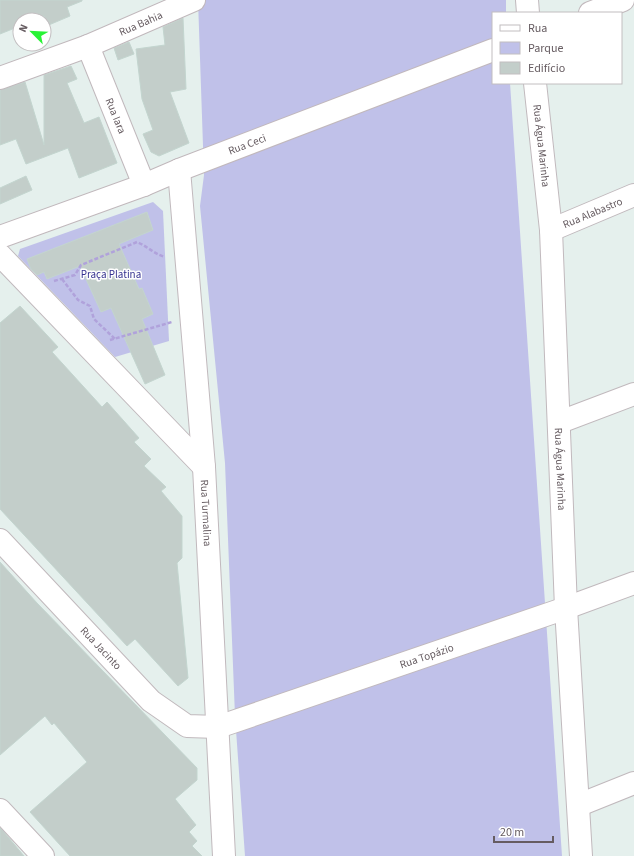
<svg xmlns="http://www.w3.org/2000/svg" width="634" height="856" font-family="'Source Sans 3',sans-serif">
	<style>
		.green { fill: #c0c1e9 }
		.building { fill: #c3ceca; stroke: #c3d5cf }
		.lines { fill: none; stroke-linecap: round; stroke-linejoin: round }
		.minor-casing { stroke: #c1b9bd; stroke-width: 24 }
		.tertiary-casing { stroke: #c1b9bd; stroke-width: 24 }
		.secondary-casing { stroke: #c1b8bc; stroke-width: 24 }
		.path { stroke: #b0a2db; stroke-width: 2.5; stroke-dasharray: 4 2; stroke-linecap: butt }
		.minor { stroke: #fff; stroke-width: 22 }
		.tertiary { stroke: #fff; stroke-width: 22 }
		.secondary { stroke: #fff; stroke-width: 22 }
		.labels { text-anchor: middle; dominant-baseline: central; stroke-width: 3; stroke-linejoin: round; paint-order: stroke }
		.street-label { font-size: 11px; fill: #665c61; stroke: #fff }
		.park-label { font-size: 11px; fill: #35328f; stroke: #fff }
	</style>
	<rect width="100%" height="100%" fill="#e5f0ed"/>
	<g class="green">
		<polygon points="198,0 506,0 506,13 493,13 493,83 510,83 562,856 245,856 235,716 225,463 200,206 204,175"/>
		<polygon points="153,202 163,211 169,341 115,357 18,256 20,249"/>
	</g>
	<g class="building">
		<polygon points="0,0 82,0 82,1 67,7 70,16 44,27 44,16 34,20 20,20 20,26 0,34"/>
		<polygon points="183,18 186,89 170,92 189,143 159,156 151,152 143,134 153,130 142,99 136,49 165,45 163,27"/>
		<polygon points="129,42 134,54 118,60 114,48"/>
		<polygon points="71,66 77,79 67,83 84,123 99,117 117,163 79,178 68,148 26,164 16,139 0,145 0,90 25,82 44,145 44,75"/>
		<polygon points="26,176 32,190 0,204 0,188"/>
		<polygon points="147,212 153,230 119,244 139,289 142,288 153,314 142,319 165,375 145,384 111,308 101,312 80,266 47,279 44,272 37,275 31,269 27,259"/>
		<polygon points="20,306 58,347 52,352 102,407 107,402 139,438 134,442 151,459 144,466 166,487 161,491 182,516 182,558 177,563 188,678 178,686 135,639 127,646 0,509 0,323"/>
		<polygon points="0,562 37,603 197,768 197,780 175,799 196,825 189,832 197,841 192,846 202,856 70,856 30,812 87,762 54,723 52,725 45,716 0,755"/>
		<polygon points="0,828 4,832 24,856 0,856"/>
	</g>
	<g class="lines">
		<g class="minor-casing">
			<g id="minor">
				<polyline points="527,0 528,13"/>
				<path id="s1" d="M88 46 144 185"/>
				<path id="s2" d="M551 230 634 195"/>
				<polyline points="0,255 204,467"/>
				<polyline points="560,422 634,394"/>
				<path id="s3" d="M0 540 151 701 187 726 218 727 566 608 634 583"/>
				<polyline points="579,805 634,783"/>
				<polyline points="0,810 43,856"/>
			</g>
		</g>
		<g class="tertiary-casing">
			<g id="tertiary">
				<path id="s4" d="M535 83 551 230 566 608 581 856"/>
				<path id="s5" d="M179 170 204 467 224 856"/>
			</g>
		</g>
		<g class="secondary-casing">
			<g id="secondary">
				<polyline points="590,13 623,0"/>
				<path id="s6" d="M0 78 88 46 194 0"/>
				<path id="s7" d="M0 237 144 185 179 170 493 50"/>
			</g>
		</g>
		<g class="path">
			<polyline points="62,279 78,300 90,306 94,319 115,339"/>
			<path d="M54 281 75 275 81 265 137 242C147 246 154 254 165 257"/>
			<polyline points="110,340 172,322"/>
		</g>
		<use href="#minor" class="minor"/>
		<use href="#tertiary" class="tertiary"/>
		<use href="#secondary" class="secondary"/>
	</g>
	<g class="labels">
		<g class="street-label">
			<text stroke="none"><textPath href="#s6" startOffset="151">Rua Bahia</textPath></text>
			<text stroke="none"><textPath href="#s1" startOffset="75">Rua Iara</textPath></text>
			<text stroke="none"><textPath href="#s7" startOffset="264">Rua Ceci</textPath></text>
			<text stroke="none"><textPath href="#s4" startOffset="63">Rua Água Marinha</textPath></text>
			<text stroke="none"><textPath href="#s2" startOffset="45">Rua Alabastro</textPath></text>
			<text stroke="none"><textPath href="#s4" startOffset="387">Rua Água Marinha</textPath></text>
			<text stroke="none"><textPath href="#s5" startOffset="344">Rua Turmalina</textPath></text>
			<text stroke="none"><textPath href="#s3" startOffset="148">Rua Jacinto</textPath></text>
			<text stroke="none"><textPath href="#s3" startOffset="516">Rua Topázio</textPath></text>
		</g>
		<g class="park-label">
			<text x="111" y="274">Praça Platina</text>
		</g>
	</g>
	<rect x="492" y="12" width="130" height="72" fill="#ffffff" stroke="#c2bec0"/>
	<rect x="500" y="25" width="20" height="6" fill="#ffffff" stroke="#c2bec0"/>
	<text x="528" y="32" font-size="12" fill="#665c61">Rua</text>
	<rect x="500" y="42" width="20" height="12" fill="#c0c1e9" stroke="#c2bec0"/>
	<text x="528" y="52" font-size="12" fill="#665c61">Parque</text>
	<rect x="500" y="62" width="20" height="12" fill="#c3ceca" stroke="#c2bec0"/>
	<text x="528" y="72" font-size="12" fill="#665c61">Edifício</text>
	<g transform="translate(32 32) rotate(294)"><circle r="19" fill="#ffffff" stroke="#c2bec0"/>
	<path d="M0-3L7 15L0 10L-7 15Z" fill="#28f335"/>
	<text y="-6" font-size="11" font-weight="bold" text-anchor="middle" fill="#665c61">N</text>
	</g>
	<path d="M494 836v6h59v-6" fill="none" stroke="#665c61" stroke-width="2"/>
	<text x="500" y="836" font-size="12" fill="#665c61" stroke="#ffffff" stroke-width="3" paint-order="stroke">20 m</text>
</svg>
